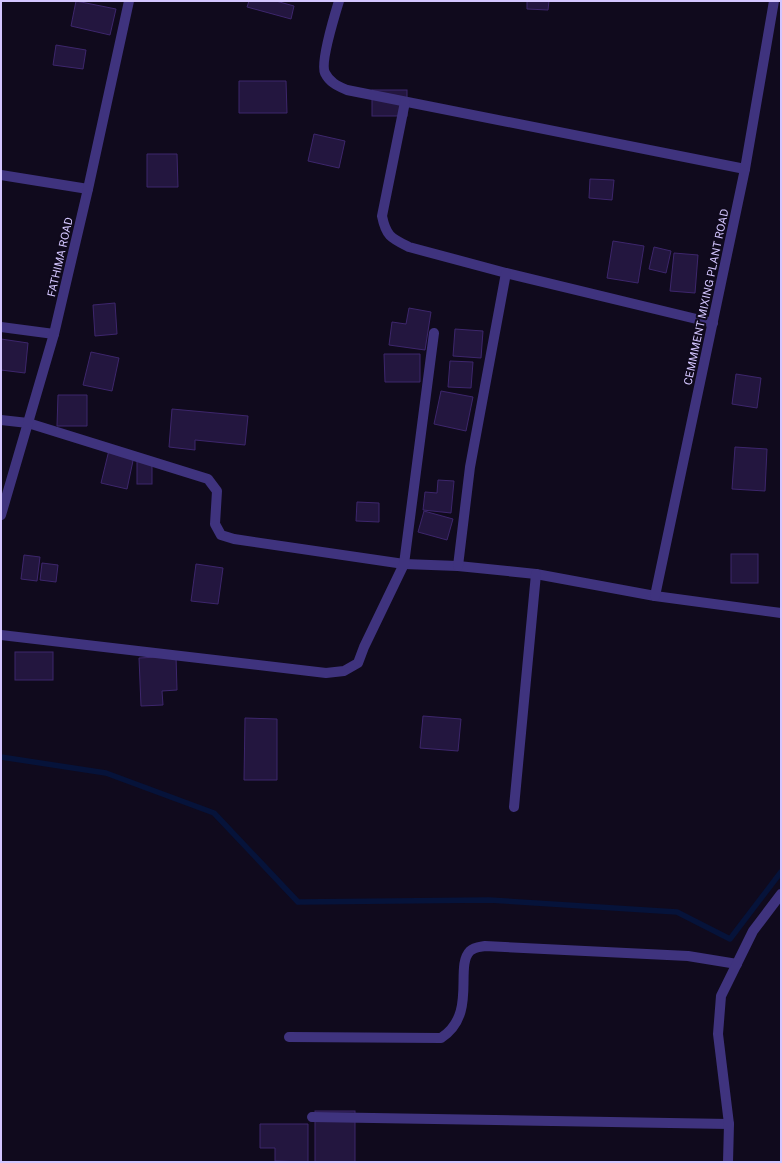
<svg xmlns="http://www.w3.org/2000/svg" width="782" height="1163" font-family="'Public Sans',sans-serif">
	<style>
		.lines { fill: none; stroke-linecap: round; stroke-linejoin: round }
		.stream { stroke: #06133a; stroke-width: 5.5 }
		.building { fill: #23163f; stroke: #3d266c }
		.street { stroke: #3f337e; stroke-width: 10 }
		.labels { text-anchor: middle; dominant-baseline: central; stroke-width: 4; stroke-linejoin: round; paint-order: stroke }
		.street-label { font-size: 11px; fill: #d4c6ff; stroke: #100a1d }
	</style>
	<rect width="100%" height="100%" fill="#100a1d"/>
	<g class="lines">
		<polyline class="stream" points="1,757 106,773 214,813 298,902 489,900 677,912 730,939 781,872"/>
	</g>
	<g class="building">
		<polygon points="76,1 116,9 110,35 71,26"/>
		<polygon points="249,1 276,1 294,6 291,19 247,7"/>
		<polygon points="527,1 549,1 548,10 527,9"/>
		<polygon points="56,45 86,50 83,69 53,65"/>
		<polygon points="239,81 286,81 287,113 239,113"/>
		<rect x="372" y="90" width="35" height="26"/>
		<polygon points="314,134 345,141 339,168 308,161"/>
		<polygon points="147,154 177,154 178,187 147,187"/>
		<polygon points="590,179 614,180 612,200 589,198"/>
		<polygon points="613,241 644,246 638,283 607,278"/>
		<polygon points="654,247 671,251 666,273 649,269"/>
		<polygon points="674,253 698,255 695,293 670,291"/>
		<polygon points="115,303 117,334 95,336 93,305"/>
		<polygon points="409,308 431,312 425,350 389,345 392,322 406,324"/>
		<polygon points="455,329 483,331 481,358 453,356"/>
		<polygon points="1,339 28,343 25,373 1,370"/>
		<polygon points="91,352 119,358 112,391 83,385"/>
		<polygon points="384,354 420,354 420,382 385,382"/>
		<polygon points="450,361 473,362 471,388 448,387"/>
		<polygon points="736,374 761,378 757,408 732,404"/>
		<polygon points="441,391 473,397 466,431 434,424"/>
		<polygon points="58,395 87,395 87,426 57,426"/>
		<polygon points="172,409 248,416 245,445 195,440 195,450 169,447"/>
		<polygon points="735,447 767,449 765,491 732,489"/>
		<polygon points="109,450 134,456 127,489 101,483"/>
		<rect x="137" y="458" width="15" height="26"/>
		<polygon points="438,480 454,481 451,513 423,510 425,492 437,493"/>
		<polygon points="357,502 379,503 379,522 356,521"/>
		<polygon points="424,511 453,519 447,540 418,532"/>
		<rect x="731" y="554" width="27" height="29"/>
		<polygon points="24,555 40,557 37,581 21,579"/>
		<polygon points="42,563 58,565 56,582 40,580"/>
		<polygon points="196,564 223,568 218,604 191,601"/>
		<rect x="15" y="652" width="38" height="28"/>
		<polygon points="176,656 177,690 162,691 163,705 141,706 139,658"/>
		<polygon points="423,716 461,719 458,751 420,748"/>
		<polygon points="245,718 277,719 277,780 244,780"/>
		<rect x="315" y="1111" width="40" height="51"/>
		<polygon points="260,1124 308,1124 308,1162 275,1161 275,1148 260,1148"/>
	</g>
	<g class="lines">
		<g class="street">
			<path d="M339 1C335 14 320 63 325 73 330 83 338 86 347 90L745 169"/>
			<path d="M405 102 382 216C386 236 391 238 409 247L506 273 713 323"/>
			<polyline points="1,175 88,189"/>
			<polyline points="1,327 54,334"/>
			<polyline points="1,420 28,423 208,479 217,491 215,524 221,535 234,539 404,564 458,566 536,574 655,596 781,613"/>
			<polyline points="1,515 54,334 88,189 129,1"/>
			<polyline points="458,566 470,467 506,273"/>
			<polyline points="655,596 745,169 774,1"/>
			<polyline points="1,635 326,673 344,671 358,663 364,647 404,564 434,333"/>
			<polyline points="514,807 536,574"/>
			<path d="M289 1037 441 1038C478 1014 454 967 470 951 474 947 479 947 485 946L688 956 737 964"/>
			<polyline points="312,1117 729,1124"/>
			<polyline points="728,1162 729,1124 718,1034 721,996 753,931 781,894"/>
		</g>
	</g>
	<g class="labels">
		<g class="street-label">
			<text transform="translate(60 257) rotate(-77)">FATHIMA ROAD</text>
			<text transform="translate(706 297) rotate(-78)">CEMMMENT MIXING PLANT ROAD</text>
		</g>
	</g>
	<rect width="782" height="1163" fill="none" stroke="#d4c6ff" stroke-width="4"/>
</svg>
